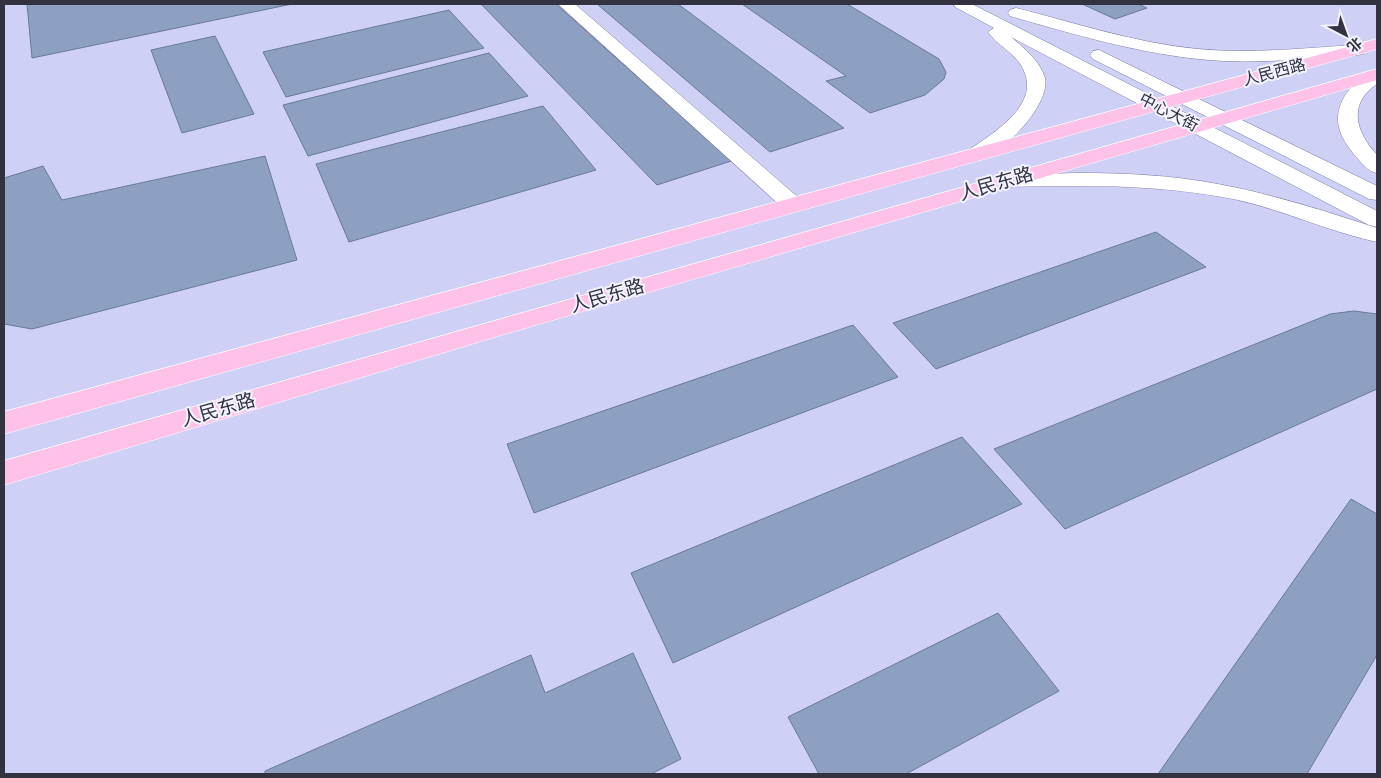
<svg xmlns="http://www.w3.org/2000/svg" width="1381" height="778" font-family="Karla,'Noto Sans SC',sans-serif">
	<style>
		.building { fill: #8ea0c1; stroke: #697999 }
		.lines { fill: none; stroke-linecap: round; stroke-linejoin: round }
		.street-casing { stroke: #7d7ea1; stroke-width: 1 }
		.secondary-casing { stroke: #7d7ea1; stroke-width: 1 }
		.primary-casing { stroke: #fff; stroke-width: 1 }
		.street { fill: #fff; fill-rule: evenodd }
		.secondary { fill: #fff; fill-rule: evenodd }
		.primary { fill: #fec2e8; fill-rule: evenodd }
		.labels { text-anchor: middle; dominant-baseline: central; stroke-width: 4; stroke-linejoin: round; paint-order: stroke }
		.far-street-label { font-size: 16px; fill: #323241; stroke: #f2f3ff }
		.street-label { font-size: 19px; fill: #323241; stroke: #f2f3ff }
	</style>
	<rect width="100%" height="100%" fill="#ced0f6"/>
	<g class="building">
		<polygon points="27,4 292,4 32,58"/>
		<polygon points="481,4 556,4 731,161 657,185"/>
		<polygon points="597,4 678,4 844,128 770,152"/>
		<polygon points="742,4 847,4 939,59 946,72 944,79 925,95 870,113 826,81 846,76"/>
		<polygon points="1082,4 1138,4 1147,8 1115,19"/>
		<polygon points="449,10 484,48 286,97 263,52"/>
		<polygon points="215,36 254,114 182,133 151,50"/>
		<polygon points="489,53 528,96 308,156 283,105"/>
		<polygon points="543,106 596,170 349,242 316,164"/>
		<polygon points="265,156 297,260 32,329 4,324 4,178 43,166 62,200"/>
		<polygon points="1156,232 1206,267 936,369 893,323"/>
		<polygon points="1354,311 1377,314 1377,389 1065,529 994,449 1330,314"/>
		<polygon points="853,325 898,377 534,513 507,444"/>
		<polygon points="962,437 1022,504 673,663 631,573"/>
		<polygon points="1351,499 1377,514 1377,655 1307,774 1158,774"/>
		<polygon points="998,613 1059,691 906,774 819,774 788,717"/>
		<polygon points="633,653 681,759 651,774 265,774 265,771 531,655 545,693"/>
	</g>
	<g class="lines">
		<g class="street-casing">
			<polygon id="street" points="558,4 575,4 800,199 803,204 800,209 792,211 784,209"/>
		</g>
		<g class="secondary-casing">
			<g id="secondary">
				<path d="M953 4H972L1377 211V227L1369 225 1011 37C1024 48 1040 61 1045 78 1051 106 996 164 970 157L967 153 970 149C996 131 1044 103 1021 65 1013 52 997 45 988 32L994 28 955 7Z"/>
				<path d="M1016 8C1076 23 1135 43 1198 49 1251 54 1304 48 1357 45L1363 46 1366 50 1363 54 1357 55C1313 58 1268 63 1223 61 1150 57 1080 36 1010 16L1008 13 1010 10Z"/>
				<polygon points="1099,50 1377,186 1377,200 1369,199 1093,59 1090,55 1093,51"/>
				<path d="M1377 71V84C1347 104 1356 132 1377 155V173C1367 171 1363 164 1356 157 1349 148 1341 138 1339 127 1333 103 1355 76 1377 71Z"/>
				<path d="M1077 173C1124 173 1171 175 1218 184 1272 194 1325 211 1377 228V242C1330 232 1286 211 1238 200 1161 184 1084 185 1006 187L999 185 995 181 999 177 1006 175Z"/>
			</g>
		</g>
		<g class="primary-casing">
			<g id="primary">
				<polygon points="1377,39 1377,49 4,434 4,412"/>
				<polygon points="1377,69 1377,80 502,335 4,485 4,461"/>
			</g>
		</g>
		<use href="#street" class="street"/>
		<use href="#secondary" class="secondary"/>
		<use href="#primary" class="primary"/>
	</g>
	<g class="labels">
		<g class="far-street-label">
			<text transform="translate(1274 72) rotate(-15)">人民西路</text>
			<text transform="translate(1169 112) rotate(27)">中心大街</text>
		</g>
		<g class="street-label">
			<text transform="translate(996 184) rotate(-16)">人民东路</text>
			<text transform="translate(607 296) rotate(-16)">人民东路</text>
			<text transform="translate(218 410) rotate(-16)">人民东路</text>
		</g>
	</g>
	<rect width="1381" height="778" fill="none" stroke="#323241" stroke-width="10"/>
	<g transform="translate(1346 35) rotate(139)" stroke="#f2f3ff" stroke-width="4" paint-order="stroke">
	<path d="M0-4L9 19L0 12L-9 19Z" fill="#323241"/>
	<text y="-8" font-size="14" font-weight="bold" text-anchor="middle" fill="#323241">北</text>
	</g>
</svg>
